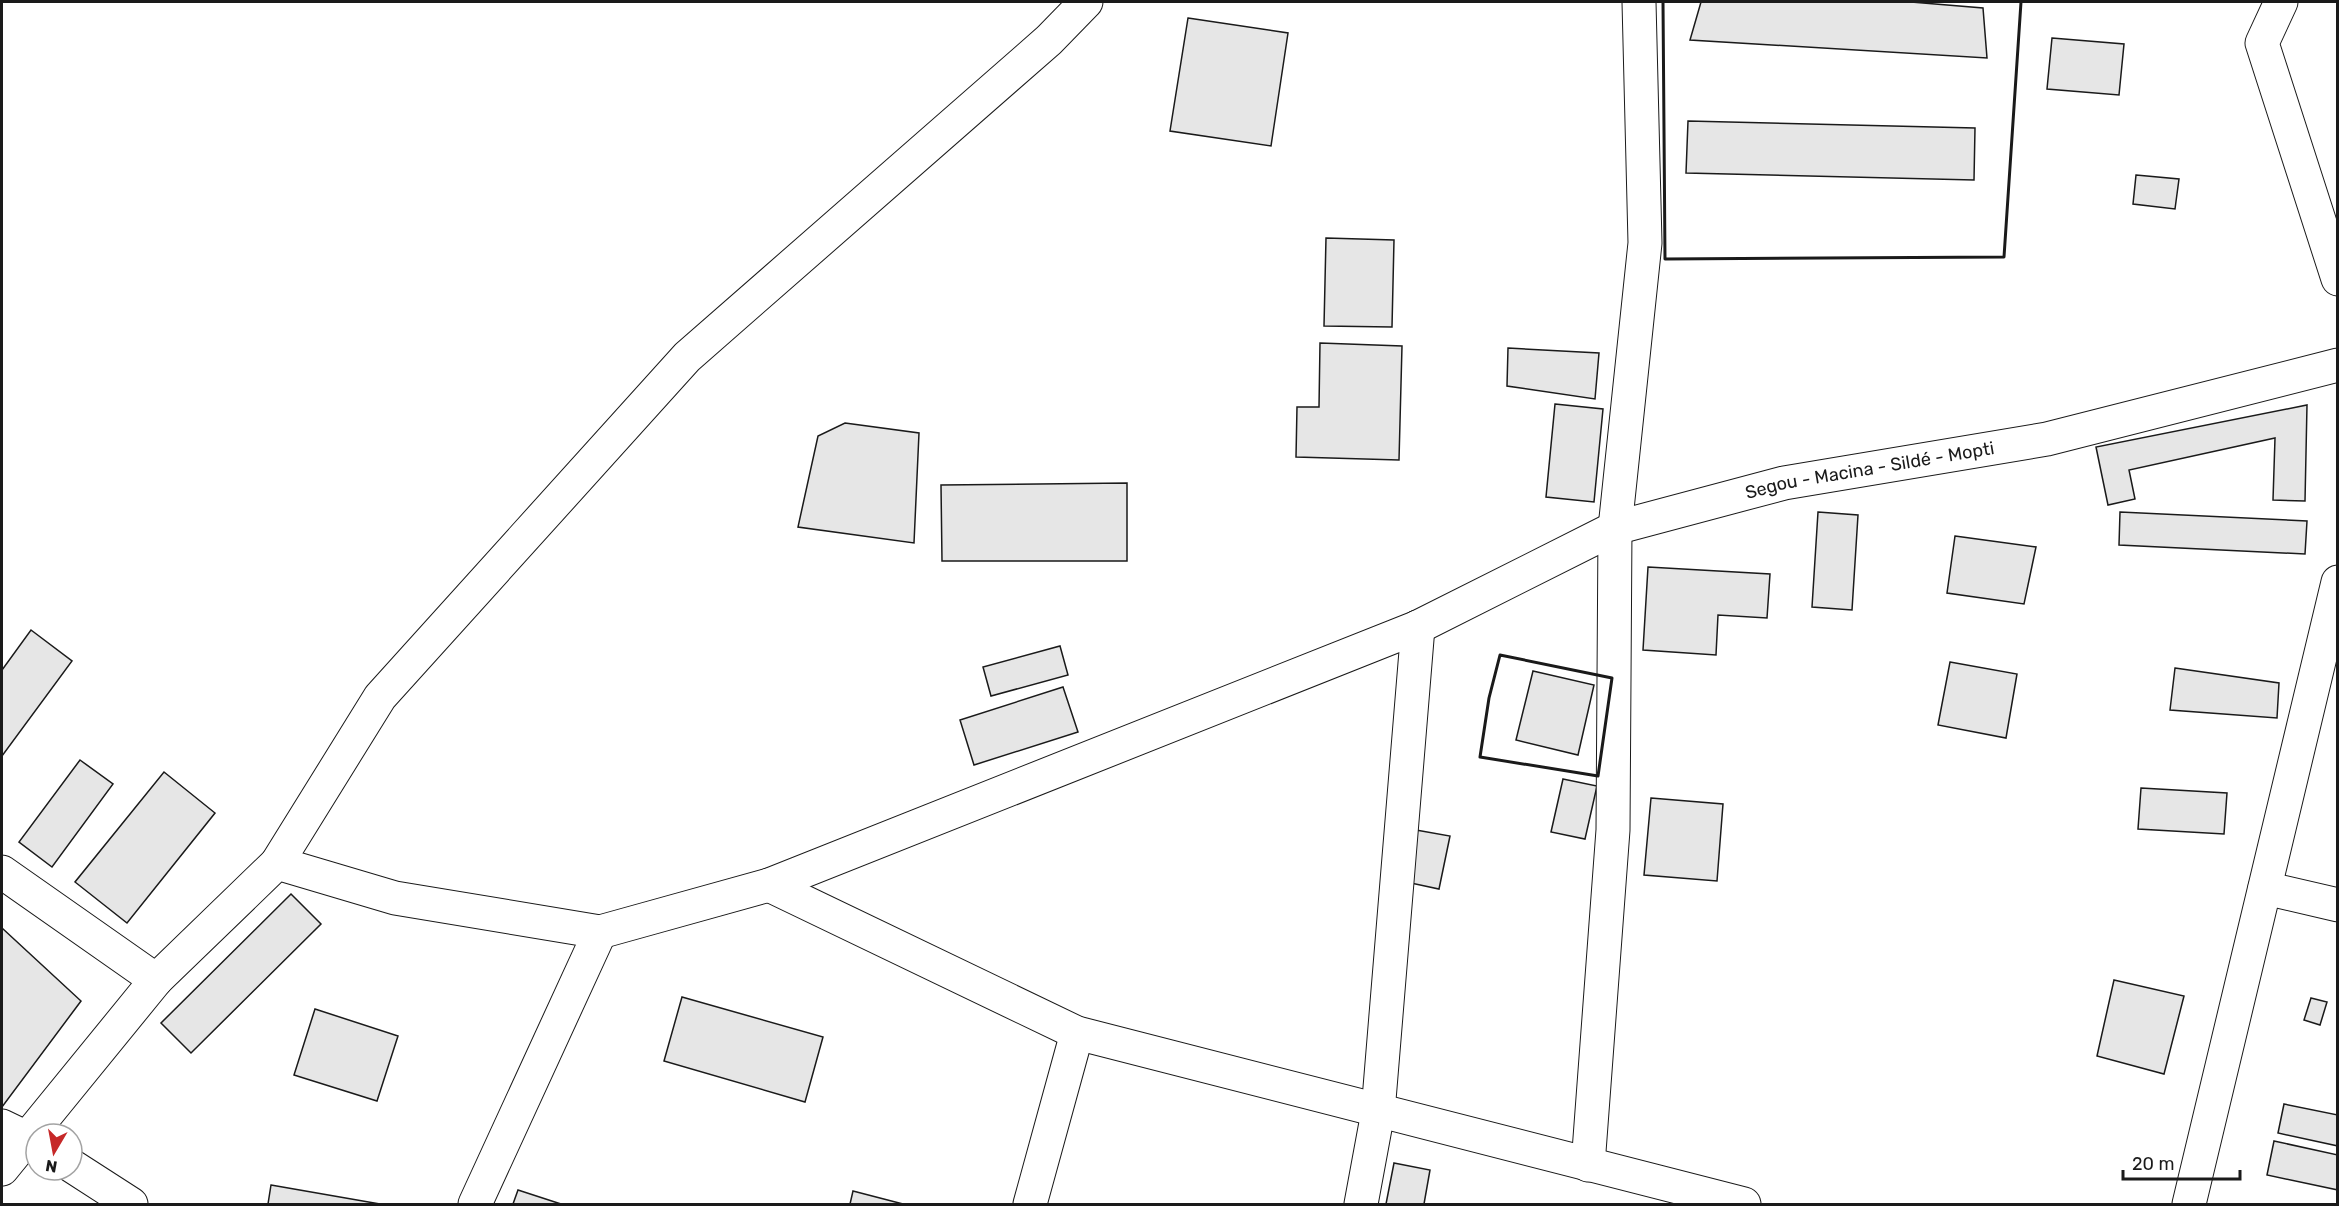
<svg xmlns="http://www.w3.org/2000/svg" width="2339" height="1206" font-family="Rubik,sans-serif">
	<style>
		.building { fill: #e6e6e6; stroke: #1a1a1a; stroke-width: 1.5 }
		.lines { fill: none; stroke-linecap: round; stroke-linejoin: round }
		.minor-casing { stroke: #1a1a1a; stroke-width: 35 }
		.tertiary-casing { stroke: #1a1a1a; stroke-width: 35 }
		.secondary-casing { stroke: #1a1a1a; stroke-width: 35 }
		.primary-casing { stroke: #1a1a1a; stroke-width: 35 }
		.minor { stroke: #fff; stroke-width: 33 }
		.tertiary { stroke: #fff; stroke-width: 33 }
		.secondary { stroke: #fff; stroke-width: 33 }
		.primary { stroke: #fff; stroke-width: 33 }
		.wall { stroke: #1a1a1a; stroke-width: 3 }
		.labels { text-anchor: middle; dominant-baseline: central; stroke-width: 4.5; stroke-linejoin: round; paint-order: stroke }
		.street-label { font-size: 18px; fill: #1a1a1a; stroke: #fff }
	</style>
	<rect width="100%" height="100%" fill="#fff"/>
	<g class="building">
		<polygon points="1701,2 1911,2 1983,8 1987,58 1690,40"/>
		<polygon points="1188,18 1288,33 1271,146 1170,131"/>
		<polygon points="2052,38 2124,44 2119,95 2047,89"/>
		<polygon points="1688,121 1975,128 1974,180 1686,173"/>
		<polygon points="2136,175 2179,179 2175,209 2133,204"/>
		<polygon points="1326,238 1394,240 1392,327 1324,326"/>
		<polygon points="1320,343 1402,346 1399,460 1296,457 1297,407 1319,407"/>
		<polygon points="1508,348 1599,353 1595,399 1507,386"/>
		<polygon points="1555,404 1603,409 1594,502 1546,497"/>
		<polygon points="2307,405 2305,501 2273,500 2275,438 2129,470 2135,499 2108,505 2096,447"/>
		<polygon points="845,423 919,433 914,543 798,527 818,436"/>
		<polygon points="1127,483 1127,561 942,561 941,485"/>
		<polygon points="1818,512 1858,515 1852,610 1812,607"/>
		<polygon points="2120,512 2307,521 2305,554 2119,545"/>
		<polygon points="1955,536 2036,547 2024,604 1947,593"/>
		<polygon points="1648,567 1770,574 1767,618 1718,615 1716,655 1643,650"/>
		<polygon points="31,630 72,661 2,756 2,670"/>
		<polygon points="1060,646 1068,675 991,696 983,667"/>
		<polygon points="1950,662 2017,674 2006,738 1938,725"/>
		<polygon points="2175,668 2279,683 2277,718 2170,710"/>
		<polygon points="1533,671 1594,685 1578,755 1516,740"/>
		<polygon points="1063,687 1078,732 974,765 960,720"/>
		<polygon points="80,760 113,784 52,867 19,842"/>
		<polygon points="164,772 215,813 127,923 75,882"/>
		<polygon points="1563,779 1597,786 1585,839 1551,832"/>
		<polygon points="2141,788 2227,793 2224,834 2138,829"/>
		<polygon points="1651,798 1723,804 1717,881 1644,875"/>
		<polygon points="1416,830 1450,836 1439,889 1406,882"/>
		<polygon points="291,894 321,924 191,1053 161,1023"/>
		<polygon points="2,928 81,1001 2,1107"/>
		<polygon points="2114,980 2184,996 2164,1074 2097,1056"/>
		<polygon points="682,997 823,1037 805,1102 664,1061"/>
		<polygon points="2311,998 2327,1002 2320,1025 2304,1020"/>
		<polygon points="315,1009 398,1036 377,1101 294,1075"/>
		<polygon points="2284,1104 2338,1115 2338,1146 2278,1133"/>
		<polygon points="2274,1141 2338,1155 2338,1190 2267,1175"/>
		<polygon points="1394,1163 1430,1170 1424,1204 1386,1204"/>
		<polygon points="271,1185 380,1204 268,1204"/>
		<polygon points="518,1190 561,1204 513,1204"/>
		<polygon points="853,1191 903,1204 850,1204"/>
	</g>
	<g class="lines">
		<g class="minor-casing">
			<g id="minor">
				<polyline points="2281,2 2262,43 2338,279"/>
				<polyline points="277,863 380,697 687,357 1049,40 1086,2"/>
				<polyline points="769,885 1077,1033 1744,1204"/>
				<polyline points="2265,888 2338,905"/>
				<polyline points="2,1126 29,1139"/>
				<polyline points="1588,1165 1613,830 1615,528 1645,243 1639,2"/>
				<polyline points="475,1204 600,932"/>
				<polyline points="1030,1204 1077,1033"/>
				<polyline points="1361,1204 1378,1112 1418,627"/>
			</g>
		</g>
		<g class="tertiary-casing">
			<g id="tertiary">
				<polyline points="72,1166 131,1204"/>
				<polyline points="2189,1204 2338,582"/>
			</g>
		</g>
		<g class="secondary-casing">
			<polyline id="secondary" points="2,872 156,980 277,863 395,898 600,932 769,885 1418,627"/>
		</g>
		<g class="primary-casing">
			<g id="primary">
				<path id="s1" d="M1418 627 1615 528 1784 483 2047 439 2338 365"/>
				<polyline points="2,1169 156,980"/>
			</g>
		</g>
		<use href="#minor" class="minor"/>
		<use href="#tertiary" class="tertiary"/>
		<use href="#secondary" class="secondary"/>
		<use href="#primary" class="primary"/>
		<g class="wall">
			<polyline points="1663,2 1665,259 2004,257 2021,2"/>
			<polygon points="1500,655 1612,678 1598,776 1480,757 1489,698"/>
		</g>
	</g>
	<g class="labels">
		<g class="street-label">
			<text stroke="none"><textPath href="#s1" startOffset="482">Segou - Macina - Sildé - Mopti</textPath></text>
		</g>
	</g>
	<rect width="2339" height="1206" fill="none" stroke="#1a1a1a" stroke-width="6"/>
	<g transform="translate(54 1152) rotate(190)"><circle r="28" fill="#ffffff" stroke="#a3a3a3" stroke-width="1.5"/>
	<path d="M0-4.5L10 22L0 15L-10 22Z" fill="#c62828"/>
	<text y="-9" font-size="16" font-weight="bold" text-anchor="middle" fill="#1a1a1a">N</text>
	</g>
	<path d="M2123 1170v9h117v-9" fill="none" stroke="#1a1a1a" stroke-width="3"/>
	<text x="2132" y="1170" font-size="18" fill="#1a1a1a" stroke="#ffffff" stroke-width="4.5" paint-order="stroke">20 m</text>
</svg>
